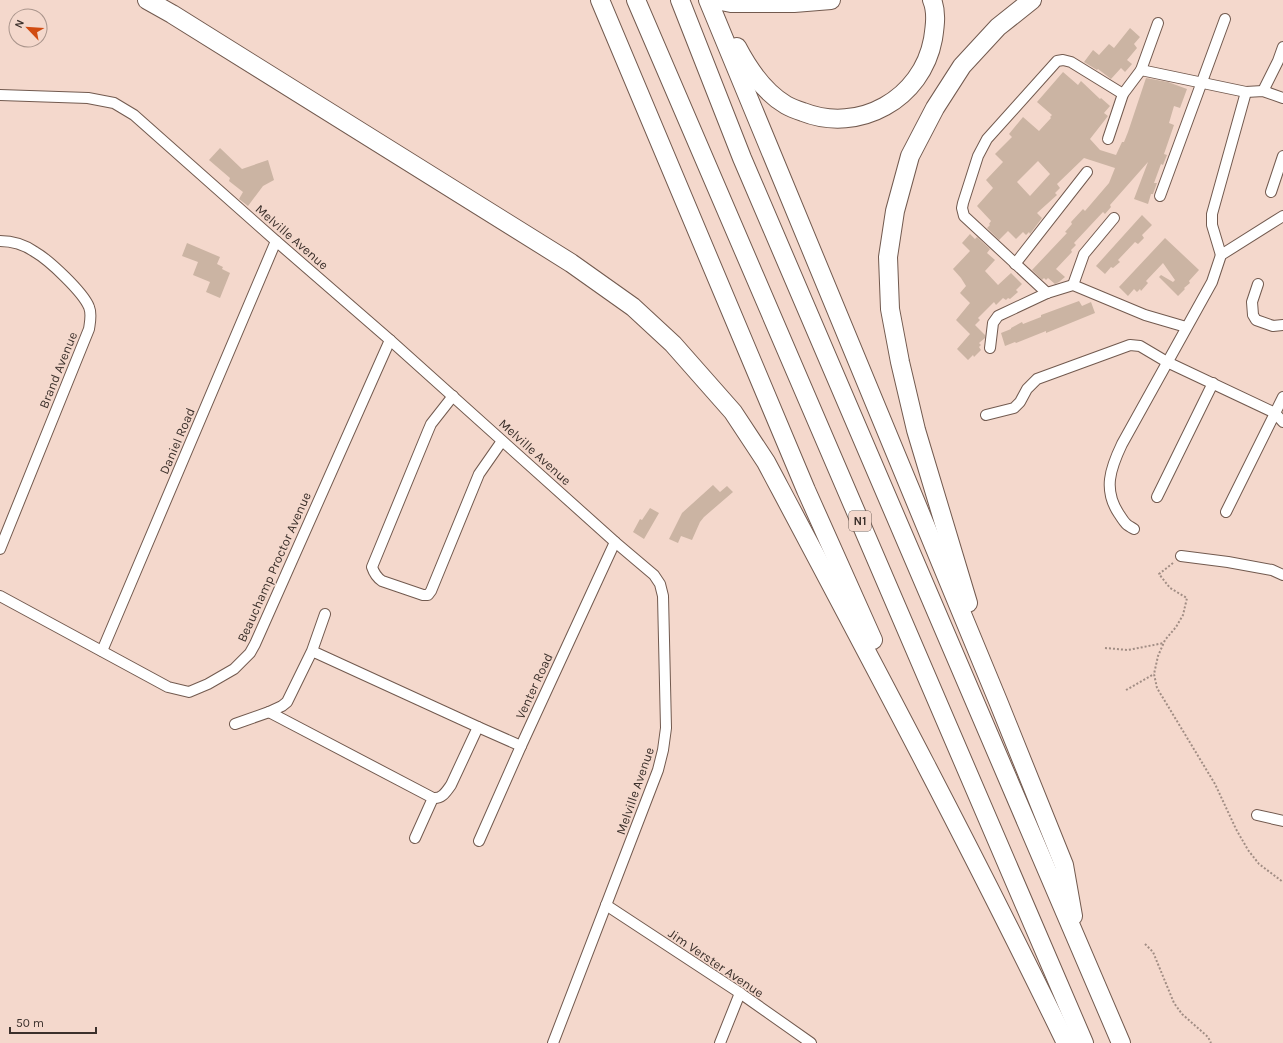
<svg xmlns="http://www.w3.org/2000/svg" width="1283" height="1043" font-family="Karla,sans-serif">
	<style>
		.building { fill: #cbb4a3; fill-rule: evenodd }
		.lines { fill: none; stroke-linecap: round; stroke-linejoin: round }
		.street-casing { stroke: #725a4f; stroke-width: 12 }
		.highway-casing { stroke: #725a4f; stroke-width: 20 }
		.path { stroke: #a18d84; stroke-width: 2; stroke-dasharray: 2 2; stroke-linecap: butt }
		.street { stroke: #fff; stroke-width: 10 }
		.highway { stroke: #fff; stroke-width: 18 }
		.labels { text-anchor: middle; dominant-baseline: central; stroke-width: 3; stroke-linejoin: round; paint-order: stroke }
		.shield { fill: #f4d8cc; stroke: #72625b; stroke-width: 1 }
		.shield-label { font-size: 12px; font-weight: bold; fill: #3b302b }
		.street-label { font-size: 13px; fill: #3b302b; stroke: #f4d8cc }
	</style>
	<rect width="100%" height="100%" fill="#f4d8cc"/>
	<g class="building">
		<polygon points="1130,28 1140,37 1134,44 1137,48 1127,60 1132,64 1125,72 1121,68 1111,79 1098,69 1097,70 1084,62 1093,50 1099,55 1109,44 1114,48"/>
		<path d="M1063 72 1078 85 1081 81 1100 99 1101 98 1110 106 1104 113 1108 116 1090 139 1100 150 1116 155 1122 142H1124L1128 132 1146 78 1168 82 1187 89 1180 108 1174 106 1169 123 1174 125 1164 154 1167 155 1163 165 1161 164 1154 183H1157L1153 194H1151L1148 204 1134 199 1148 162 1110 205 1111 207 1105 214 1103 212 1074 243 1076 245 1071 250 1072 252 1056 269 1065 277 1059 282 1055 284 1048 278 1046 280 1044 278 1042 280 1032 270 1067 233 1065 232 1072 224 1071 222 1083 209 1085 211 1109 183 1115 168 1084 158 1057 184 1060 188 1055 193 1057 195 1037 213 1042 218 1030 234 1029 232 1026 235 1023 232 1016 239 1008 231 999 240 987 228 990 225 989 224 991 221 977 206 993 188 986 180 1003 162 995 154 1012 137 1009 134 1023 117 1039 131 1051 118 1050 117 1052 115 1037 102ZM1038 161 1050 174 1030 196 1017 182Z"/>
		<polygon points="220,148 242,169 268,160 274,180 263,186 248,206 239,199 243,192 229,181 230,178 209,160"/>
		<polygon points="1142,215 1152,225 1142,235 1144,238 1138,244 1135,242 1118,260 1120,262 1113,268 1111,267 1105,274 1096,266"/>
		<polygon points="970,234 975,239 977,237 990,249 987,253 995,260 985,271 998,285 1011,273 1022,284 1016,290 1018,292 1010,299 1008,298 1006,300 1003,298 996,305 994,302 978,318 980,320 975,325 985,335 985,338 979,343 981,345 979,347 981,350 974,357 973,355 968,360 957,349 970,334 956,320 970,303 960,293 966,286 961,278 953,269 970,251 962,243"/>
		<polygon points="1165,238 1199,270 1189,281 1190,283 1184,288 1185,289 1178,296 1159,277 1161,275 1173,282 1175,280 1163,263 1146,281 1148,283 1141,291 1140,289 1137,292 1134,289 1128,296 1119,287"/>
		<polygon points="187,243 220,257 217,264 223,267 222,269 230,273 220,298 206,292 210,282 193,275 198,262 182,256"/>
		<polygon points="1079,301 1082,306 1091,302 1095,313 1046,333 1046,331 1016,343 1015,342 1005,346 1001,333 1011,329 1011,328 1022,322 1023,324 1041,317 1041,315"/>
		<polygon points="713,485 720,492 727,486 733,492 704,517 700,522 692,540 681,536 678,543 669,539 682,513"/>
		<polygon points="650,508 659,513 644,539 633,532 640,519 642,520"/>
	</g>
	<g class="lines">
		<g class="street-casing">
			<g id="street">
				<polyline points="1141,70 1246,92 1263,91 1283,98"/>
				<polyline points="1263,91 1278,61 1283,47"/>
				<polyline points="0,95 88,98 114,103 134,115 276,241 390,340 615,542 654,575 660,584 663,596 666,728 663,750 658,770 553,1043"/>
				<polyline points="1108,139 1123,94 1141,70 1158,23"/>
				<polyline points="1271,192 1283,156"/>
				<polyline points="1160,196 1225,19"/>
				<path d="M0 241C12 241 25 245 35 252 49 260 83 292 89 307 92 314 90 322 89 329L0 549"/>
				<polyline points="1221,255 1212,225 1212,214 1246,92"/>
				<polyline points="1015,264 1087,172"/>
				<polyline points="1258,284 1252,302 1253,315 1256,320 1273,326 1283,325"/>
				<polyline points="1073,285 1084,254 1114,218"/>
				<polyline points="1047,293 964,216 962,208 963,203 978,156 987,139 1057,61 1063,60 1071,62 1123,94"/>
				<polyline points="990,348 993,323 998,316 1047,293 1073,285 1145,315 1186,327"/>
				<path d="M453 396 431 424 428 431 372 567C374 573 376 577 382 581L423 595H428L431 591 479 474 502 441"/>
				<polyline points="986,415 1014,408 1020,402 1027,389 1037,379 1130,345 1140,346 1167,362 1275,413 1283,422"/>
				<polyline points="1157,497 1213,383"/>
				<polyline points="1226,512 1283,397"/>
				<path d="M1134 529C1125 524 1125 523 1119 514 1103 490 1110 469 1122 444L1212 282 1221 255 1283 216"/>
				<polyline points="1181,556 1228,562 1272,570 1283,575"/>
				<polyline points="0,596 168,687 189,692 208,684 234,669 250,653 255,644 390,340"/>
				<polyline points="102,651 276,241"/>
				<path d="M312 651 478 727 451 785C446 792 442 799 433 798L269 712 282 706 287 702 312 651 325 614"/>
				<polyline points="235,724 269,712"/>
				<polyline points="478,727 521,746"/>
				<polyline points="1257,815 1283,821"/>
				<polyline points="415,838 433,798"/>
				<polyline points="479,841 521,746 615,542"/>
				<polyline points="606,905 740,993 811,1043"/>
				<polyline points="720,1043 740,993"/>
			</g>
		</g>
		<g class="highway-casing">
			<g id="highway">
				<path d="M147 0 172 14 571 263 633 307 673 344 733 412 766 462C868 654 971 847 1066 1043"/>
				<polyline points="600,0 806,490 873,640"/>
				<polyline points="636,0 1084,1043"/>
				<polyline points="680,0 742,158 1121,1043"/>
				<polyline points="708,0 998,701 1064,865 1073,916"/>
				<polyline points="716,0 731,3 794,3 831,0"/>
				<path d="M737 47C749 70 764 92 786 105 791 108 797 110 803 112 859 134 922 99 933 39 935 26 937 12 932 0"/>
				<polyline points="968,603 916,430 900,362 890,309 888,257 895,211 910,156 935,108 962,66 998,27 1032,0"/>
			</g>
		</g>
		<g class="path">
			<polyline points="1173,563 1159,574 1170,588 1187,598 1183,615 1176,627 1165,640 1158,656 1154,674 1157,688 1215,784 1236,829 1248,850 1259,864 1283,882"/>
			<polyline points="1105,648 1128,650 1164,643"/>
			<polyline points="1126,690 1154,674"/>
			<polyline points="1145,944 1153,952 1174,1003 1182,1014 1208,1037 1211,1043"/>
		</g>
		<use href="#street" class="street"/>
		<use href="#highway" class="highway"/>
	</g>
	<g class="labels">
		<rect class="shield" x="849" y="511" width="22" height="20" rx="3"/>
		<g class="shield-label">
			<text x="860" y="521">N1</text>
		</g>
		<g class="street-label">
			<text transform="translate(292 237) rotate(41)">Melville Avenue</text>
			<text transform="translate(58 370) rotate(-68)">Brand Avenue</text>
			<text transform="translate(177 441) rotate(-67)">Daniel Road</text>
			<text transform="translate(535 452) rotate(42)">Melville Avenue</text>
			<text transform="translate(274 567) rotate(-66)">Beauchamp Proctor Avenue</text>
			<text transform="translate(534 686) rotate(-65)">Venter Road</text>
			<text transform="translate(635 791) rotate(-71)">Melville Avenue</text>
			<text transform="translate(716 963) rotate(34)">Jim Verster Avenue</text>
		</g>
	</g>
	<g transform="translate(28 28) rotate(295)"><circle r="19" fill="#f4d8cc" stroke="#aa958c"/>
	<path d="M0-3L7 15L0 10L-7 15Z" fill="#d14b11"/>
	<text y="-6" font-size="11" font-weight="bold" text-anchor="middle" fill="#3b302b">N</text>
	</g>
	<path d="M10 1027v6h86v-6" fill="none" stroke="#3b302b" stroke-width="2"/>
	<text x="16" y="1027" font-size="12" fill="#3b302b" stroke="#f4d8cc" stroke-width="3" paint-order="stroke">50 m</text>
</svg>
